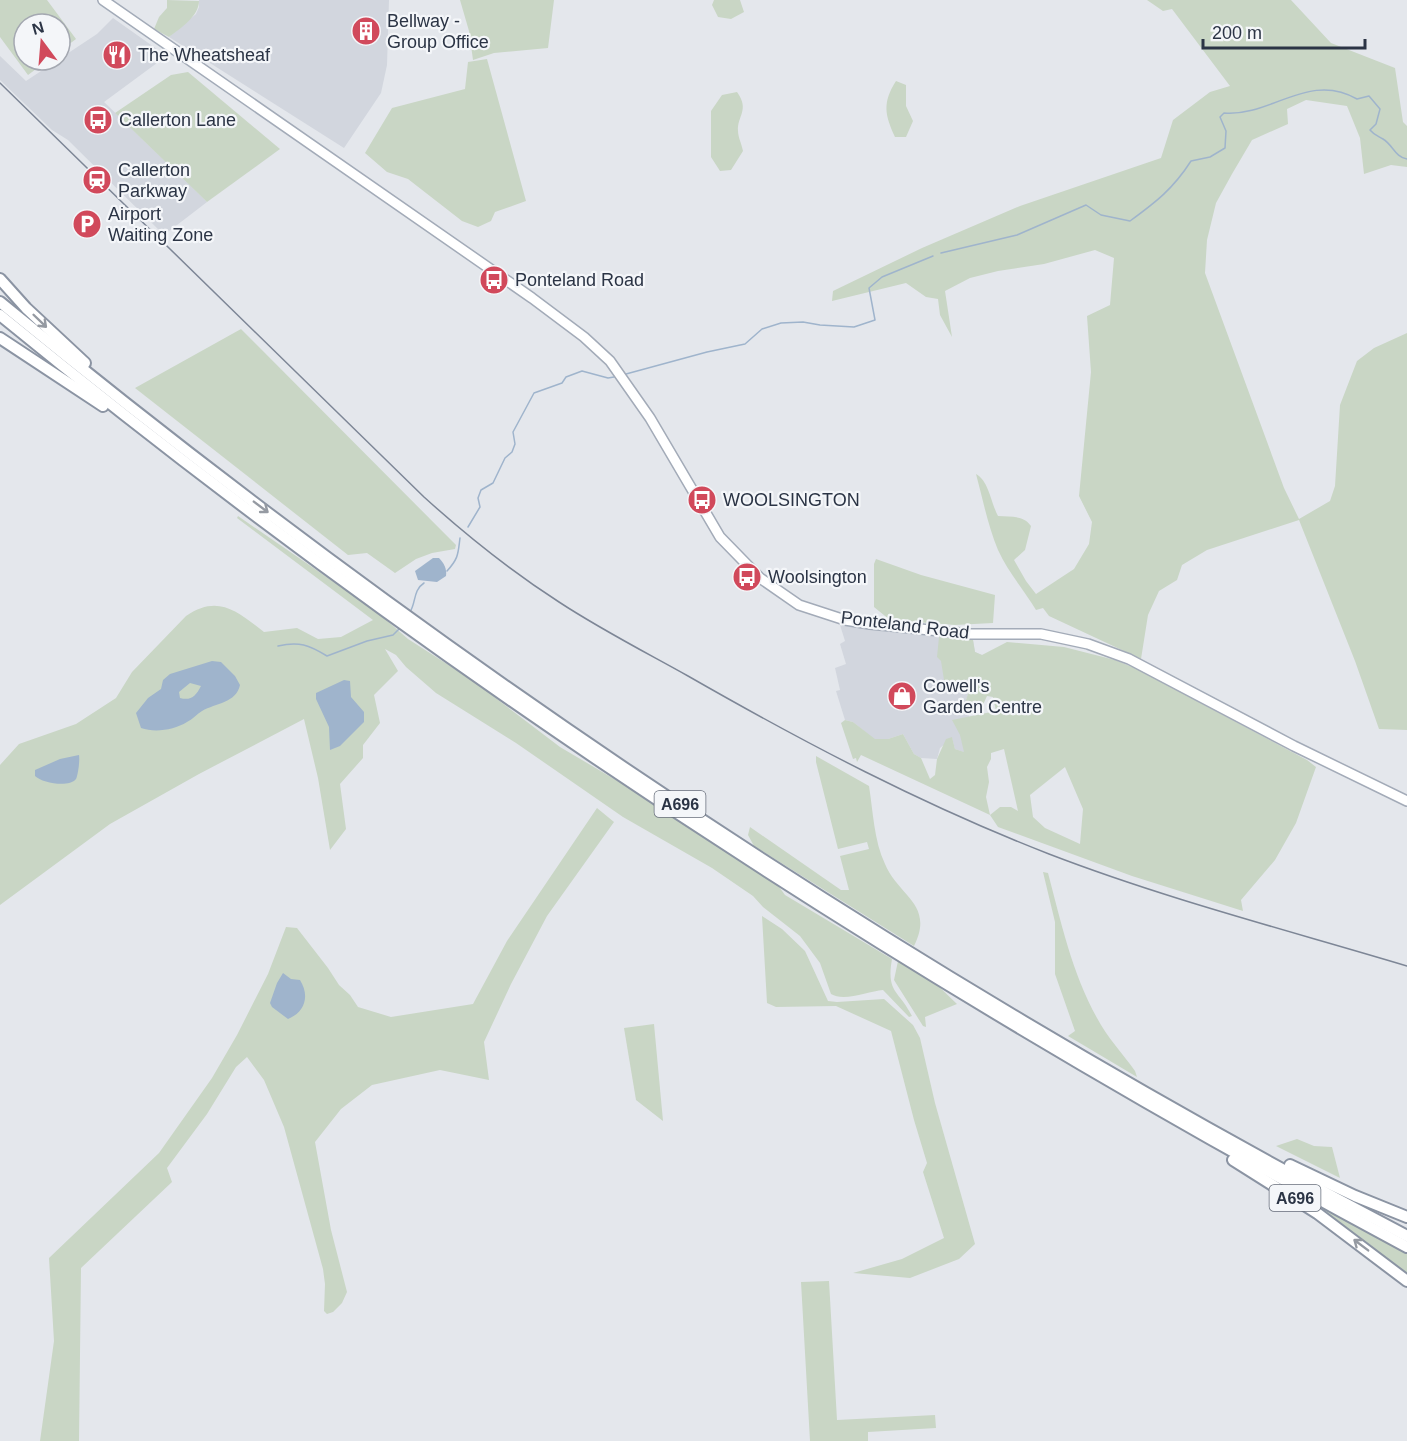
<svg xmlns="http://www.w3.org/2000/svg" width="1407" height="1441" font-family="Helvetica,sans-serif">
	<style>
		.built { fill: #d2d6de }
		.green { fill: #c9d6c5; fill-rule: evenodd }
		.water { fill: #9fb4cc; fill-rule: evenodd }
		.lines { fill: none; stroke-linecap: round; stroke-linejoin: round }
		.stream { stroke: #9fb4cc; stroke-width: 1.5 }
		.major-casing { stroke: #a3abb8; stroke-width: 12 }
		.highway-casing { stroke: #8b94a3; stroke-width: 14 }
		.major { stroke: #fff; stroke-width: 9 }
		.highway { stroke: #fff; stroke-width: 10 }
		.tram { stroke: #7d8696; stroke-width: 1.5 }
		.oneway { stroke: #959aa2 }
		.labels { text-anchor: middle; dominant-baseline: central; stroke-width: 4.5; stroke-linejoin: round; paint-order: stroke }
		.shield { fill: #f4f6f9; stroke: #676e7b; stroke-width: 1.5 }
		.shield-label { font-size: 16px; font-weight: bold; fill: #2b3445 }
		.poi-label { font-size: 18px; fill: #2b3445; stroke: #f4f6f9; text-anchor: start }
		.street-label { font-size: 18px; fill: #2b3445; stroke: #f4f6f9 }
	</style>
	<rect width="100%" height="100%" fill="#e4e7ec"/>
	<g class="built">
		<polygon points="199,0 389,0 387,65 381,93 344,148 169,37 196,14 199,7"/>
		<polygon points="113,18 161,52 161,60 104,102 207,202 164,235 68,140 52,130 0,80 0,56 26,81 97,34"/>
		<polygon points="840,625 888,632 973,640 975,652 982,655 966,700 969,716 966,753 955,749 952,738 940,748 937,759 921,758 914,754 903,734 888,739 874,739 853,722 845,720 836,691 840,690 835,668 846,664 840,644 845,641"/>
	</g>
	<g class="green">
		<polygon points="0,0 47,0 76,39 60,51 60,24 24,24 24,60 48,60 28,75 0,37"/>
		<path d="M167 0 199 1C199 16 181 28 169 37L154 29 159 17 167 8Z"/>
		<polygon points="460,0 554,0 548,48 494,53 473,60 469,31"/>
		<polygon points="714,0 740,0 744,12 731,19 718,17 712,5"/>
		<path d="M1147 0H1291L1331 43 1395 68 1403 122 1407 126V167L1391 165 1364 174 1360 138 1347 106 1306 100 1287 109 1288 124 1252 140 1232 174 1216 203 1207 240 1205 273 1284 488 1299 519 1330 501 1335 486 1340 405 1357 361 1374 348 1407 333V730L1379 729 1355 661 1299 520 1207 550 1182 565 1177 580 1159 591 1148 615 1141 659 1049 616 1043 608 1036 610C1024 590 1008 572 998 550 988 526 983 500 976 474 989 481 991 503 998 516 1011 517 1024 515 1031 526L1025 550 1014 560 1026 581 1036 594 1074 569 1089 544 1092 522 1079 496 1091 372 1087 316 1110 305 1114 258 1095 250 1044 264 998 271 970 278 945 291 952 337 940 315 938 299 926 297 906 283 832 301 833 291 922 248 1020 206 1161 158 1173 120 1210 92 1230 86 1172 9 1163 11Z"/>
		<polygon points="487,59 526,201 495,212 491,221 478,227 462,221 408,179 387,172 365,153 392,108 465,89 468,62"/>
		<polygon points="188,72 280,149 207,202 115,113 171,75"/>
		<path d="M896 81 906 85V106L913 121 906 137H895C885 115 882 103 896 81Z"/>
		<path d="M737 92C750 110 737 116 738 131 738 137 742 145 743 151L731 170 720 171 711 157V111L722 95Z"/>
		<polygon points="241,329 456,545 455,549 432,553 416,559 395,573 367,553 348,555 135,388"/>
		<path d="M238 516 376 611 408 639 472 680 560 747 626 786 777 884 785 895 892 959C886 993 899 990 912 1016L909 1017 883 990C869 991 844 1002 831 994L820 963 800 936 763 907 753 896 712 868 623 817 516 743 436 693 406 667 396 655 385 649 398 671 374 695 380 723 363 745V758L340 784 346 829 330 850 318 778 304 719 199 774 110 824 0 905V765L19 744 76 724 116 698 132 672 186 616C218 594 237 611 264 632L297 628 318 639 341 637 373 620 237 518Z"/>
		<polygon points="876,559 921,575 995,595 993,623 955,625 890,620 874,607 874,564"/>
		<path d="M939 637 973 640 975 652 982 655 1007 642 1064 647 1115 660 1137 669 1307 760 1316 767 1296 823 1275 860 1241 900 1243 911 1132 876 998 827 990 815 861 755 857 762 856 758 853 759 841 723 845 720 853 722 875 739H888L903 734 914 754 921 758 930 779 935 775 937 759 946 739 952 737 955 749 964 752 960 735 952 720 996 711 993 697 987 696 981 709 971 708 966 700 973 678 957 682 944 680 941 661 937 657ZM1004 749 1018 811 1011 807H1000L990 815 986 797 989 782 987 767 991 759V753ZM1065 767 1083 809 1080 844 1045 828 1033 817 1030 795Z"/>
		<path d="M816 756 869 786C873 811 874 841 885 864 898 896 935 904 914 946L754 846 748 835 750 827 841 890H849L840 856 869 849 867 842 838 849 816 762Z"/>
		<polygon points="597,808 614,822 547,916 511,984 484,1042 489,1080 440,1070 372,1085 341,1109 315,1142 331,1230 347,1292 342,1303 333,1312 327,1314 324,1311 325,1284 323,1269 284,1127 264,1080 247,1057 236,1067 207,1114 167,1168 172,1182 81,1268 79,1441 40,1441 54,1341 49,1258 159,1153 212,1078 237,1035 268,974 286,927 297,928 328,968 339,985 350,995 358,1007 391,1017 473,1004 507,941"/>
		<path d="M1043 872 1048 873C1061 922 1072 973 1097 1018 1107 1037 1123 1054 1135 1071L1137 1077 1068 1036 1075 1031 1055 974V922Z"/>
		<polygon points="762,916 782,929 805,951 828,1001 837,1002 884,999 913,1025 920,1038 935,1103 975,1244 959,1259 910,1278 853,1273 902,1259 944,1238 923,1172 927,1163 914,1120 891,1031 836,1006 776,1007 767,1003"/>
		<polygon points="898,961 932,980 957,1004 925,1017 926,1027 923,1026 894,980"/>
		<polygon points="654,1024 663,1121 636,1100 624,1028"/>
		<polygon points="1297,1139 1314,1146 1332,1147 1340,1178 1276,1146"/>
		<polygon points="1288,1188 1407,1253 1407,1277"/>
		<polygon points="829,1281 837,1420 935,1415 936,1428 868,1432 868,1441 810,1441 801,1282"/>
	</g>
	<g class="water">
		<path d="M433 558H439C444 563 447 569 446 576L437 582 418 580 415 571Z"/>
		<path d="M212 661 221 662 235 676 240 685C236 703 216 703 202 711 197 714 193 719 187 722 174 730 155 733 141 728L136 713 148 698 161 689 163 680 170 674ZM190 683 201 686C196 696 191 701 180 698L179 692Z"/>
		<polygon points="344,680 350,681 351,697 364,712 364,722 340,746 330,750 329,727 316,699 316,693"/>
		<path d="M79 755C80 760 78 775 76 779 69 788 42 783 35 776V770L60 759Z"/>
		<path d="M283 973 291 979 300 980C310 996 305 1012 288 1019L272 1007 270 1003 277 983Z"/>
	</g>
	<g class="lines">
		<g class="stream">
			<path d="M941 253 1017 235 1086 205 1101 215 1130 221C1156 202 1173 189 1191 161L1210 157 1225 148 1226 131 1220 117 1224 113C1271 117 1309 71 1357 99L1369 96 1380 109 1376 124 1370 130C1374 135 1378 136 1383 139 1393 145 1395 157 1407 159"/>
			<polyline points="626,374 707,352 745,344 762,329 781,323 803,322 820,325 854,327 875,320 869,288 882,277 933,256"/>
			<polyline points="468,527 480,507 478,498 481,490 493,483 505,458 512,452 515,444 513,432 534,393 562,383 566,377 582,371 608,378 614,377"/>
			<path d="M447 571C459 558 458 553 460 538"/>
			<path d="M410 612C416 603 413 590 424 583"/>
			<path d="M278 646C299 641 309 645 327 656L367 641 393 635 401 627"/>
		</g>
		<g class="major-casing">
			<polyline id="major" points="103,0 532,298 584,337 610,361 650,418 720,537 760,578 799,605 845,620 870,624 970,634 1041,634 1088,644 1129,659 1294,746 1407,801"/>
		</g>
		<g class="highway-casing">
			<g id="highway">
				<polyline points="0,279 26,308 85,363"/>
				<path d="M0 302C436 660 908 974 1407 1236"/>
				<path d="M0 315C436 672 910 981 1407 1247"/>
				<polyline points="0,338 103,406"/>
				<polyline points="1233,1160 1317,1213 1407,1281"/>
				<polyline points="1290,1165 1355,1196 1407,1217"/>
			</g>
		</g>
		<use href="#major" class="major"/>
		<use href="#highway" class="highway"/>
		<path class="tram" d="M0 83 424 497C466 535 511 571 559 602 600 629 645 652 688 676 805 743 923 805 1049 854 1166 899 1287 930 1407 966"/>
	</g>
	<defs><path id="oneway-shaft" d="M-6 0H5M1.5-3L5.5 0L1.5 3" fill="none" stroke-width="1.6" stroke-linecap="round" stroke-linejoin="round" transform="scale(1.5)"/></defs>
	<g class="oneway">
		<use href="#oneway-shaft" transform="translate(40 321) rotate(44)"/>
		<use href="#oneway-shaft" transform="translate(261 507) rotate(37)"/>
		<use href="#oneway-shaft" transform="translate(1361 1245) rotate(-143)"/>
	</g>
	<defs>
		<g id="building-disc" transform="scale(1.5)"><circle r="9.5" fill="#d1495b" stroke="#f4f6f9"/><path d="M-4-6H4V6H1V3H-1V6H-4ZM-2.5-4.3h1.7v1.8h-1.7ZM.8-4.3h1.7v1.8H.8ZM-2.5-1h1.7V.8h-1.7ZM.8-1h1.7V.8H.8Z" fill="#fff"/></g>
		<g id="restaurant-disc" transform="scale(1.5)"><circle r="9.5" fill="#d1495b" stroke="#f4f6f9"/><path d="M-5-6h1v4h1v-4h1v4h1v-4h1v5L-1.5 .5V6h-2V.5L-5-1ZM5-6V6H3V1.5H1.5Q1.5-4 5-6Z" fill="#fff"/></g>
		<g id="bus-disc" transform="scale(1.5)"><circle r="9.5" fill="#d1495b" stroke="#f4f6f9"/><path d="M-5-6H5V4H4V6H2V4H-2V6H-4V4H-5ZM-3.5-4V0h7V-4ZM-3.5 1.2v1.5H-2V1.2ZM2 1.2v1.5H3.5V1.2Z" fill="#fff"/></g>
		<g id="station-disc" transform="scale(1.5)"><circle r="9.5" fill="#d1495b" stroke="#f4f6f9"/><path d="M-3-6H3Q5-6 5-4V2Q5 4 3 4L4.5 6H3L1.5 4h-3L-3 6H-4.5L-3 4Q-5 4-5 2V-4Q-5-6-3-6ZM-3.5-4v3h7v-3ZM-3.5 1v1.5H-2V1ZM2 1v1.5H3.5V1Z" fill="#fff"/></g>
		<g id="parking-disc" transform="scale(1.5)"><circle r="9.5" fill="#d1495b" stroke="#f4f6f9"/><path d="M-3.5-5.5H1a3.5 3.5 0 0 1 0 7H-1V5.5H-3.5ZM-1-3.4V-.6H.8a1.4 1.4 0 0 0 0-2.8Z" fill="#fff"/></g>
		<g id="shop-disc" transform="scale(1.5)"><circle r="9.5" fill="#d1495b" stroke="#f4f6f9"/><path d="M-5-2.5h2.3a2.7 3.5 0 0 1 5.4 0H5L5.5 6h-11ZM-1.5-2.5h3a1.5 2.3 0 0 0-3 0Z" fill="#fff"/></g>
	</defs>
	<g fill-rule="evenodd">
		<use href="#building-disc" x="366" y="31"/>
		<use href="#restaurant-disc" x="117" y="55"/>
		<use href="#bus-disc" x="98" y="120"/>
		<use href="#station-disc" x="97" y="180"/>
		<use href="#parking-disc" x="87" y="224"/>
		<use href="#bus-disc" x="494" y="280"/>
		<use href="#bus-disc" x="702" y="500"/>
		<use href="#bus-disc" x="747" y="577"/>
		<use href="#shop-disc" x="902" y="696"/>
	</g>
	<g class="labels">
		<g class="shield">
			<rect x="654.5" y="791" width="51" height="26" rx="4.5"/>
			<rect x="1269.5" y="1185" width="51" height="26" rx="4.5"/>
		</g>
		<g class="shield-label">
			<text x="680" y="804">A696</text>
			<text x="1295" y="1198">A696</text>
		</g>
		<g class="poi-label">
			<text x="387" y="21">Bellway -<tspan x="387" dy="21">Group Office</tspan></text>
			<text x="138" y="55">The Wheatsheaf</text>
			<text x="119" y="120">Callerton Lane</text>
			<text x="118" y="170">Callerton<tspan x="118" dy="21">Parkway</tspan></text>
			<text x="108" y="214">Airport<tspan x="108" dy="21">Waiting Zone</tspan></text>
			<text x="515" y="280">Ponteland Road</text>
			<text x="723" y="500">WOOLSINGTON</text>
			<text x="768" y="577">Woolsington</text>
			<text x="923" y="686">Cowell's<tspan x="923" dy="21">Garden Centre</tspan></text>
		</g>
		<g class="street-label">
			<text transform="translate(905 625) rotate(7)">Ponteland Road</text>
		</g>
	</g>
	<g transform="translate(42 42) rotate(344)"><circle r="28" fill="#f4f6f9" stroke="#a4a8b1" stroke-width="1.5"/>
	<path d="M0-4.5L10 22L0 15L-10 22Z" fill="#d1495b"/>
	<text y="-9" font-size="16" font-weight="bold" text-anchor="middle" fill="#2b3445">N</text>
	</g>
	<path d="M1203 39v9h162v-9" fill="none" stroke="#2b3445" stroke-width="3"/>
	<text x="1212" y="39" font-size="18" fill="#2b3445" stroke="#f4f6f9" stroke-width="4.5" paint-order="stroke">200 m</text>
</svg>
